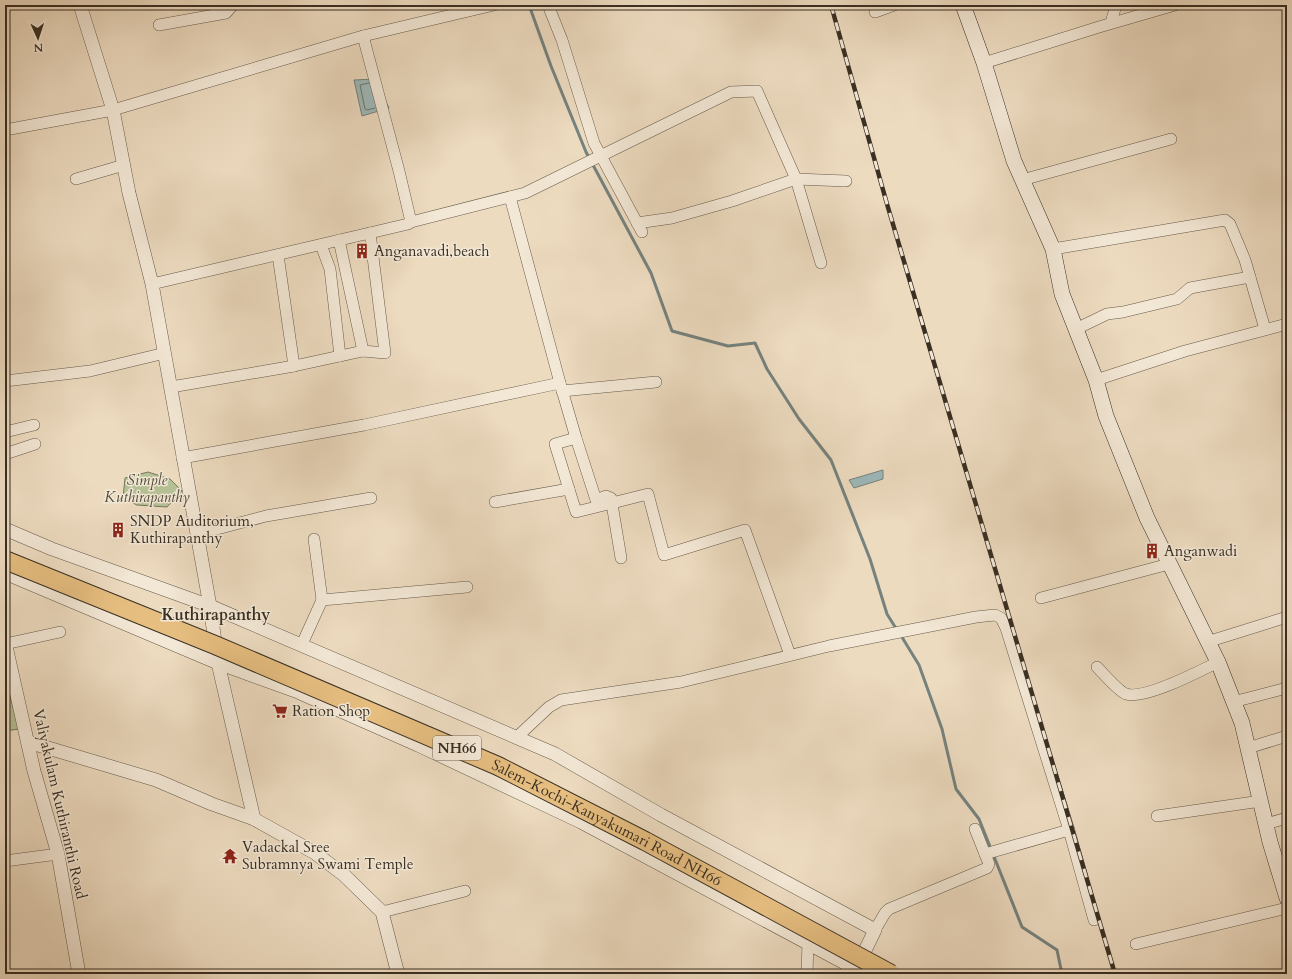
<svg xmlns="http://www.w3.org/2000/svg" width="1292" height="979" font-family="Cardo,serif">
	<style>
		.green { fill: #b5c195; stroke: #77785c }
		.water { fill: #9db9bb; stroke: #75827e }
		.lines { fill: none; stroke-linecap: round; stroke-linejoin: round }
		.shore { stroke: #6b746f; stroke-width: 1 }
		.stream { stroke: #75827e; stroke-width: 3 }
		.minor-casing { stroke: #665a4a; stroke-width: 12 }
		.tertiary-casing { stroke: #665a4a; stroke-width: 14 }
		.secondary-casing { stroke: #392f23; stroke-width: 16 }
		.minor { stroke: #f3e8d6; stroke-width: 11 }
		.tertiary { stroke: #f3e8d6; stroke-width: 13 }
		.secondary { stroke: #f3e8d6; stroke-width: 15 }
		.rail-casing { stroke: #392f23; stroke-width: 4.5 }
		.rail { stroke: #f3e8d6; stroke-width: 3; stroke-dasharray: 9; stroke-linecap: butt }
		.trunk-bridge-casing { stroke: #392f23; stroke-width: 20; stroke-linecap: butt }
		.trunk-bridge { stroke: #e6be80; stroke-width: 18 }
		.labels { text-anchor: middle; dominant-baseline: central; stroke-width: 3; stroke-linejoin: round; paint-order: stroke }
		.shield { fill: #f3e8d6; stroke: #716659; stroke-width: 1 }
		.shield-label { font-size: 14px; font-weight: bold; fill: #392f23 }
		.poi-label { font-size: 15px; fill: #392f23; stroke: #f3e8d6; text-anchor: start }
		.park-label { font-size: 15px; font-style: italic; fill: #524c3a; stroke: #f3e8d6 }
		.street-label { font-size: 15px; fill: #392f23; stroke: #f3e8d6 }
		.neighbourhood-label { font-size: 16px; font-weight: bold; fill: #392f23; stroke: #f3e8d6 }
	</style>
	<rect width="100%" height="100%" fill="#eddbc0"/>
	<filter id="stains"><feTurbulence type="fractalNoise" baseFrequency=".005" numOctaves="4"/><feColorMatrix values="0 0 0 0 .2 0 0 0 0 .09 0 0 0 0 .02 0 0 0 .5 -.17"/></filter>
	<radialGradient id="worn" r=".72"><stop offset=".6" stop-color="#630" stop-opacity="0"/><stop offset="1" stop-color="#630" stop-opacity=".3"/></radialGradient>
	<g class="green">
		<polygon points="148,472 170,479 182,491 167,507 137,505 123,498 125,478"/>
		<polygon points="5,678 19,729 5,731"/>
	</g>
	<g class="water">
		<polygon points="375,79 389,108 362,116 354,80"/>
		<polygon points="883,470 883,479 854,488 849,480"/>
	</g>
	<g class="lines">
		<polyline class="shore" points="369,83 360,85 365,109 367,110 375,108"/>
		<g class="stream">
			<polyline points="529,5 551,66 586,152 651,273 672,331 728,346 755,343 767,369 799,419 831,460 870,559 887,614 897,630"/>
			<polyline points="900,634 919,665 942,729 956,789 979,819 991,849"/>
			<polyline points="993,854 1022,927 1057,950 1062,974"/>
		</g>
		<g class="minor-casing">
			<g id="minor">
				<polyline points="548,5 562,40 594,143 642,232"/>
				<polyline points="875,12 894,5"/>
				<polyline points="1111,23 1116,5"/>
				<polyline points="159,25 226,13 233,5"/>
				<polyline points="984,63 1099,27 1175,5"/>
				<polyline points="5,130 113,110 363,36 494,5"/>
				<polyline points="76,179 124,165"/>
				<polyline points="1022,180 1171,139"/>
				<polyline points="510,197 560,383"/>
				<polyline points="411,222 525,193 731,92 757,91 796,179 821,263"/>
				<polyline points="637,223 672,218 732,201 796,179 846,181"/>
				<polyline points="339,240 363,351"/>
				<polyline points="321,245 330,269 340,356"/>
				<polyline points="1053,249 1225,220 1230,224 1245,260 1265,329"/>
				<polyline points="278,255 294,366 363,351 385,353 370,233"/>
				<polyline points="152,284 408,224 411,222 399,171 363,36"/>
				<polyline points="1076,329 1107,314 1123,312 1177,299 1190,288 1250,277"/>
				<polyline points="1096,380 1185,351 1287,324"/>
				<polyline points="5,381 90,371 165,353"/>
				<polyline points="171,387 294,366"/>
				<polyline points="562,391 656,382"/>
				<polyline points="5,432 34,425"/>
				<polyline points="576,438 555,444 576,512 648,494 664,555 745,530 790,655"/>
				<polyline points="5,454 35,444"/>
				<polyline points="182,458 364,425 560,383 576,438 596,500 606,496 611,498 621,558"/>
				<polyline points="495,502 569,489"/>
				<polyline points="198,534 266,516 371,498"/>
				<polyline points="314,539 322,600 467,587"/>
				<polyline points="1041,598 1169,564"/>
				<polyline points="1207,642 1287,617"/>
				<polyline points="5,644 60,632"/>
				<polyline points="302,644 322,600"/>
				<path d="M1097 667C1103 673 1118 691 1126 694 1145 700 1200 671 1218 662"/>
				<polyline points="1233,702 1287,688"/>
				<polyline points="517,737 549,707 561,700 681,682 829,646 976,617 995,615 1001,618 1006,628 1069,830 1094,920"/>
				<polyline points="1248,748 1287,736"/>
				<polyline points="1157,816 1261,801"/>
				<polyline points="1266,824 1287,818"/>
				<polyline points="985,854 1069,830"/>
				<polyline points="5,861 58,854"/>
				<polyline points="382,912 465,891"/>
				<polyline points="875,930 885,913 889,909 987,868 989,864 975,829"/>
				<polyline points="1136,944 1287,908"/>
				<polyline points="856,969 865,974"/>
				<polyline points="807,974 808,942"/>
			</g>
		</g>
		<g class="tertiary-casing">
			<g id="tertiary">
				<polyline points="80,5 113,110 129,193 152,284 210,606 218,663 254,819"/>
				<polyline points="5,529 52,549 210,606 555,754 661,815 875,930 856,969 581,822 418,745 298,692 218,663 5,573"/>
				<polyline points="5,642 34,771 58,854 79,974"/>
				<polyline points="28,742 156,780 212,804 254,819 315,853 344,875 382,912 398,974"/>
			</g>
		</g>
		<g class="secondary-casing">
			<polyline id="secondary" points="963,5 984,63 1014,161 1053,249 1062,294 1096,380 1106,416 1147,518 1218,662 1242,723 1270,842 1287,898"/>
		</g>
		<use href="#minor" class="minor"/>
		<use href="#tertiary" class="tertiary"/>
		<use href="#secondary" class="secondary"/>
		<g class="rail-casing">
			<polyline id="rail" points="831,5 887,204 1115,974"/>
		</g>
		<use href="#rail" class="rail"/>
		<g class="trunk-bridge-casing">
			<g id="trunk-bridge">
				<path id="s1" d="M5 560 215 645 498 766 645 841 891 974"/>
			</g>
		</g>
		<use href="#trunk-bridge" class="trunk-bridge"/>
	</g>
	<defs>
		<g id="building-bare" transform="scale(1.2)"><path d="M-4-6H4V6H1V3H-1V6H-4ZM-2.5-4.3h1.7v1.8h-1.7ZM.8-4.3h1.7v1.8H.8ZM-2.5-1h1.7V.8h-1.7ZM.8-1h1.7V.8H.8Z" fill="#8f2418" stroke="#f3e8d6" stroke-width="2.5" paint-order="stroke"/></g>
		<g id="supermarket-bare" transform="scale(1.2)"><path d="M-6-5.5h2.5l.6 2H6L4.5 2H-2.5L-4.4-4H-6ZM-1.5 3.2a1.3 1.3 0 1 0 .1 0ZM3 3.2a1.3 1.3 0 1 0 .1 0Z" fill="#8f2418" stroke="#f3e8d6" stroke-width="2.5" paint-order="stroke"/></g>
		<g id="temple-bare" transform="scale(1.2)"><path d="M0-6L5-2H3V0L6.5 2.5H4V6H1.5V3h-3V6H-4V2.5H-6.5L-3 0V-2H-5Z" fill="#8f2418" stroke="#f3e8d6" stroke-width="2.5" paint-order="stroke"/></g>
	</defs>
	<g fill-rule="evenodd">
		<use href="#building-bare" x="362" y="251"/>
		<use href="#building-bare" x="118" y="530"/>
		<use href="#building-bare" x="1152" y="551"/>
		<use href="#supermarket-bare" x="280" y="711"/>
		<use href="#temple-bare" x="230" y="856"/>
	</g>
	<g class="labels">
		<rect class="shield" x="433" y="736" width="48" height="24" rx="3"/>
		<g class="shield-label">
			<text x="457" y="748">NH66</text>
		</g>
		<g class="poi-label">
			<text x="374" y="251">Anganavadi,beach</text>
			<text x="130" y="521">SNDP Auditorium,<tspan x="130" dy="17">Kuthirapanthy</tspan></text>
			<text x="1164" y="551">Anganwadi</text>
			<text x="292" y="711">Ration Shop</text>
			<text x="242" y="847">Vadackal Sree<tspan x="242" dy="17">Subramnya Swami Temple</tspan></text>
		</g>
		<g class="park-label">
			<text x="147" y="480">Simple<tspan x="147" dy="17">Kuthirapanthy</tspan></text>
		</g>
		<g class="street-label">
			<text transform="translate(60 804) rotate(77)">Valiyakulam Kuthiranthi Road</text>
			<text stroke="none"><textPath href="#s1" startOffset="657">Salem-Kochi-Kanyakumari Road NH66</textPath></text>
		</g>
		<g class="neighbourhood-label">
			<text x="216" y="615">Kuthirapanthy</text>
		</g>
	</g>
	<rect width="1292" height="979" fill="none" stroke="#eddbc0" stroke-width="20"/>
	<rect x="6" y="6" width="1280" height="967" fill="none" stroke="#392f23" stroke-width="2"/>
	<rect x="10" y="10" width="1272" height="959" fill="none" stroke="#392f23"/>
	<g transform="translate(38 38) rotate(177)" stroke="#f3e8d6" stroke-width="3" paint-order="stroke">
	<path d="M0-3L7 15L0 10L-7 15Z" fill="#392f23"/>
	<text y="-6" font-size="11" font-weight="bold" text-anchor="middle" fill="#392f23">N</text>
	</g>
	<rect width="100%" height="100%" filter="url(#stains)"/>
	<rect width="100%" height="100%" fill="url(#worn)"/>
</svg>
